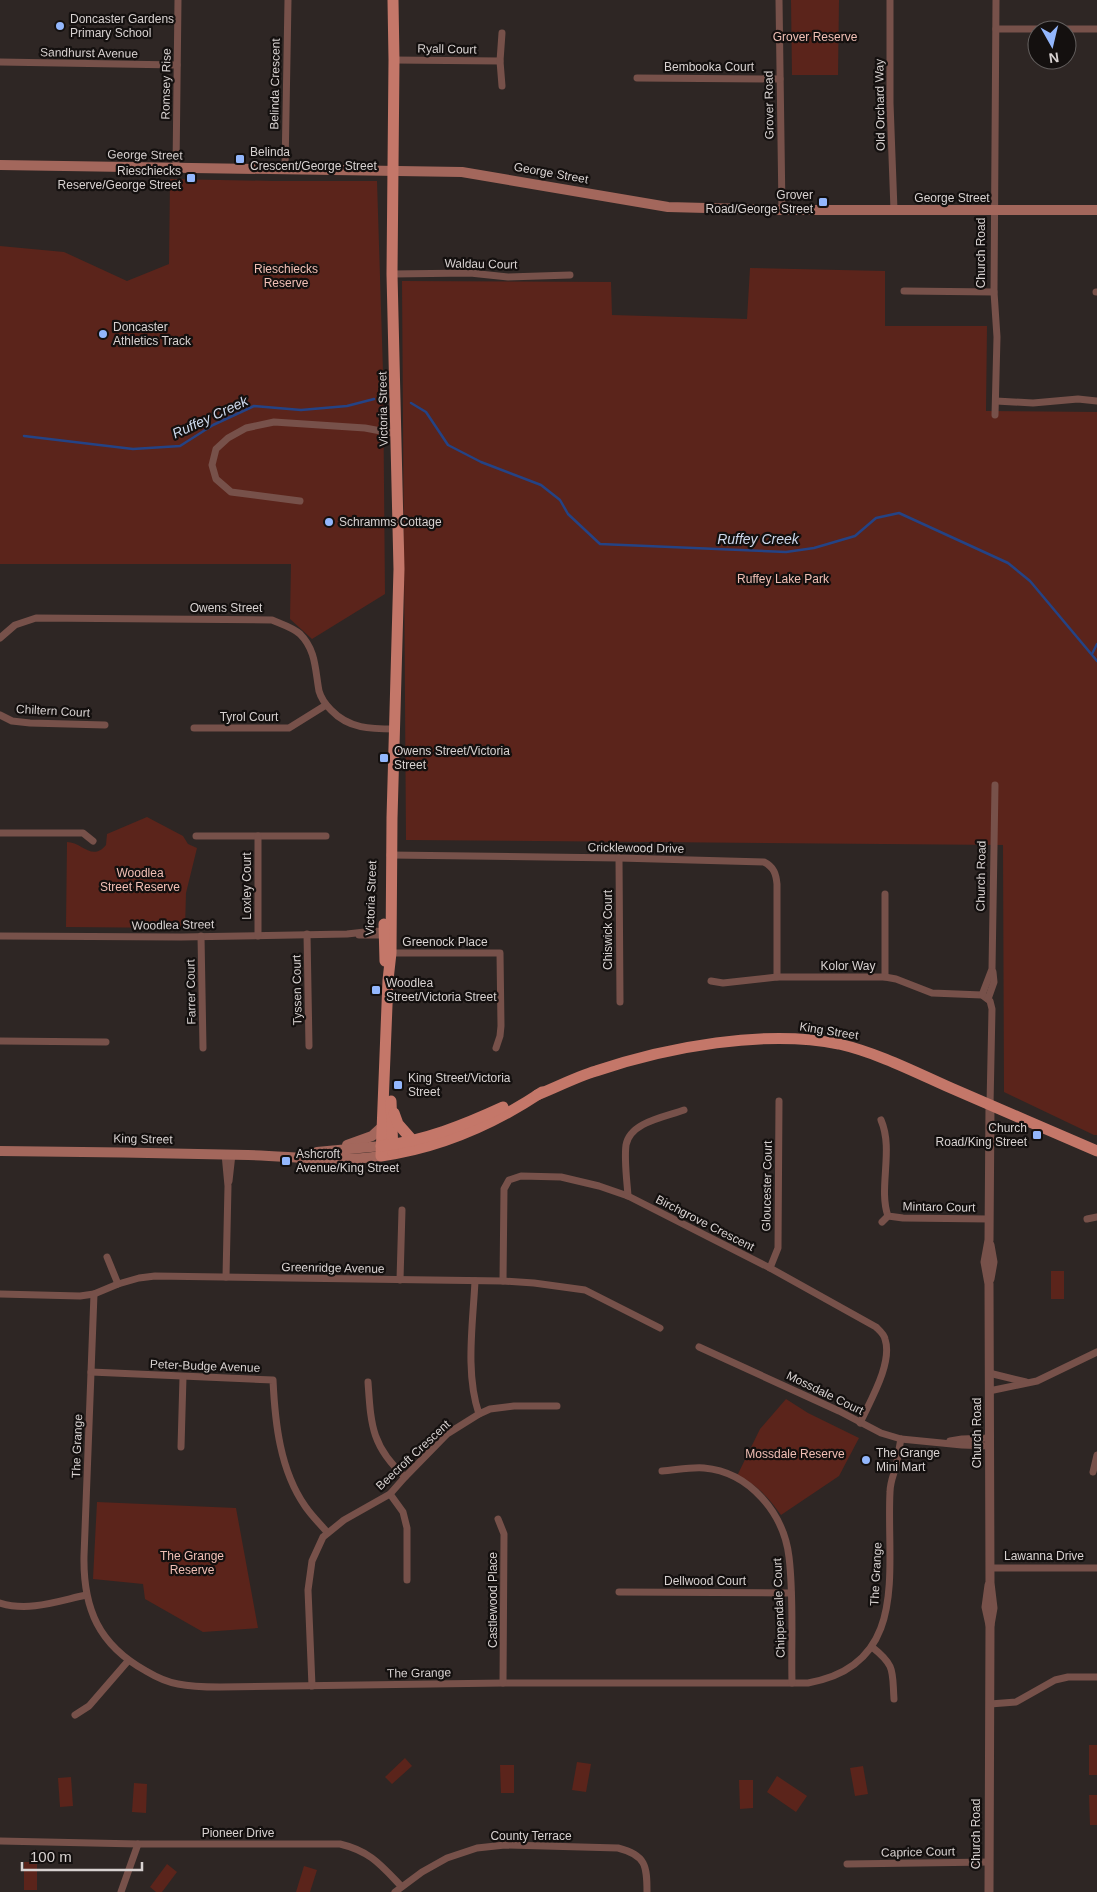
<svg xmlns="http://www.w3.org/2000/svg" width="1097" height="1892" font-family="Helvetica,sans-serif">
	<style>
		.green { fill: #5b241b }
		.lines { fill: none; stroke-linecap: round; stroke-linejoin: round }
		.stream { stroke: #244385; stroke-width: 2.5 }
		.minor { stroke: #77514a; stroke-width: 7 }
		.tertiary { stroke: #77514a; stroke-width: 9 }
		.secondary { stroke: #a3675c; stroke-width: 10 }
		.primary { stroke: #c47769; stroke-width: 11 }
		.poi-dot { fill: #93b7fd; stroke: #14100f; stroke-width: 2 }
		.labels { text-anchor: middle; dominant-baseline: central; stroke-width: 4.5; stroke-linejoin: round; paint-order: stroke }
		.poi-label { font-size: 12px; fill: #d8d2d1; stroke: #14100f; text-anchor: start }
		.park-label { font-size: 12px; fill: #f0bfb5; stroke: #14100f }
		.street-label { font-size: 12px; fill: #d8d2d1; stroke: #14100f }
		.water-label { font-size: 14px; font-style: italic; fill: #cdd8eb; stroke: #14100f }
	</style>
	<rect width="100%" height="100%" fill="#2e2624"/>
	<g class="green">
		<polygon points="791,0 839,0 838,75 792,75"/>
		<polygon points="170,179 274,181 377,181 383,372 385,594 312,639 290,619 291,564 0,564 0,246 64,252 127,281 169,264"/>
		<polygon points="750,268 885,271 885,326 987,326 986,411 1097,412 1097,1135 1094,1135 1004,1092 1003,845 406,840 402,281 611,282 612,315 747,319"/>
		<path d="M147 817 183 836 188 844 197 848 186 893 185 928 66 927 67 842C82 842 92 862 106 845L107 834Z"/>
		<rect x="1051" y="1271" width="13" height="28"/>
		<path d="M786 1399 808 1413 859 1438 839 1476 781 1515C769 1498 757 1484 737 1476L760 1429Z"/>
		<polygon points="97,1502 236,1508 258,1628 203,1632 145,1599 143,1584 93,1579"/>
		<rect x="1089" y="1745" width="8" height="30"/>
		<polygon points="405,1758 412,1766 392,1784 385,1777"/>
		<polygon points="577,1762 591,1764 586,1792 572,1790"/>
		<polygon points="500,1765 514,1765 514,1793 501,1793"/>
		<polygon points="863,1766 868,1794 855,1796 850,1768"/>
		<polygon points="777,1776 807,1796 796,1812 767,1792"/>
		<polygon points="71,1777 73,1806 60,1807 58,1778"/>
		<polygon points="739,1780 753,1780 753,1808 740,1809"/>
		<polygon points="134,1783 147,1784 146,1813 132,1812"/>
		<polygon points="1089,1795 1097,1795 1097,1825 1090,1825"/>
		<rect x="24" y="1862" width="13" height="28"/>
		<polygon points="167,1864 177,1872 162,1892 156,1892 150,1887"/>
		<polygon points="304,1866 317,1870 310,1892 296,1892"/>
	</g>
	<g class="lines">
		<g class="stream">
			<polyline points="411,403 426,412 448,445 481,462 541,485 560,500 568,514 600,544 786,552 814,548 855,536 876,518 899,513 1008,563 1030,581 1097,661"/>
			<polyline points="24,436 133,449 180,446 213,425 254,406 301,410 347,406 374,399"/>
			<polyline points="1092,654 1097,644"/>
		</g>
		<g class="minor">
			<polyline points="779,0 782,210"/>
			<polyline points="890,0 890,103 894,210"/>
			<polyline points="996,29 1097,29"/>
			<polyline points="394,60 500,61 502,33"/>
			<polyline points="500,61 502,86"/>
			<polyline points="0,62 177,65"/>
			<polyline points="637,78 780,79"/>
			<polyline points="176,168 178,0"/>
			<polyline points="285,169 288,0"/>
			<polyline points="392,274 470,273 508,277 570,275"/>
			<polyline points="904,291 994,292"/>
			<polyline points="1096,292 1097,292"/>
			<polyline points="996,401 1033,403 1078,399 1097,401"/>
			<polyline points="995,415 997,337 994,292 996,0"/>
			<polyline points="300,501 231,492 216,479 212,465 216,449 228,438 246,428 274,422 365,428 397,434"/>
			<path d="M0 638 15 625 36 618 272 620C281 624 292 627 300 634 316 650 315 669 319 691 321 698 326 705 331 710 349 729 371 729 395 729"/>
			<polyline points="0,715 12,721 30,723 105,725"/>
			<polyline points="194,728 289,728 326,705"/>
			<polyline points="0,833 83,833 93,841"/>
			<polyline points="196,836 326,836"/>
			<path d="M390 855 619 858 764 862C774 867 776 874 777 884V977"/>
			<polyline points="619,858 620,1002"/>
			<polyline points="885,894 885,977"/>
			<polyline points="307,934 309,1046"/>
			<polyline points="359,935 386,935"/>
			<polyline points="0,936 181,937 347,934 374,931 387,932"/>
			<polyline points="201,936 203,1048"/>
			<polyline points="258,936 258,836"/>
			<polyline points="389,953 500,953 501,1026 500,1036 496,1048"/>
			<polyline points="711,981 723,983 777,977 885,977 896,979 932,993 982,995 990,1001 992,1009 990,1105"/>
			<polyline points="982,995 992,969 995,785"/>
			<polyline points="988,999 994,982 993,972"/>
			<polyline points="0,1041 106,1042"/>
			<path d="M881 1120C894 1150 878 1188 888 1216L903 1218 989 1219"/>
			<polyline points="225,1154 228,1186 226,1277"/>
			<polyline points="229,1181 232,1154"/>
			<path d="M628 1196C627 1181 624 1160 626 1145 630 1122 665 1117 684 1110"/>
			<polyline points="1087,1219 1097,1217"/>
			<polyline points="882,1222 888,1216"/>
			<polyline points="107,1257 118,1284"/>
			<polyline points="770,1268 778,1248 779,1101"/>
			<polyline points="400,1280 402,1210"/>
			<path d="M475 1281C473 1323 465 1373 479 1414"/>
			<path d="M503 1281 504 1189 509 1180 521 1176 561 1177 599 1186 628 1196 770 1268 876 1327C879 1330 884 1334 885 1339 893 1363 870 1401 860 1423"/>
			<polyline points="0,1294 80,1296 94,1294 118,1284 139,1278 155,1276 503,1281 534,1283 585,1290 660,1328"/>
			<path d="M94 1294 84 1556C83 1609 99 1645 146 1671 156 1677 167 1682 178 1684 192 1687 206 1687 220 1687L503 1683H808C911 1665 886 1568 890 1492 890 1482 894 1474 896 1466 898 1457 899 1448 901 1439"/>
			<polyline points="699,1347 839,1411 881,1433 901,1439 962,1445 990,1446"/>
			<path d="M91 1372 273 1380C275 1423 280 1470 305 1506 311 1515 320 1524 327 1532"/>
			<polyline points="989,1373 1026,1382"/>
			<path d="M368 1382C371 1424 371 1446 405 1477"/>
			<polyline points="989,1391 1037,1381 1097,1352"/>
			<polyline points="950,1441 962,1439 990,1438"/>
			<polyline points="181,1447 183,1377"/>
			<path d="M662 1471C676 1470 690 1467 704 1468 750 1472 784 1514 789 1557 794 1598 791 1641 792 1683"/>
			<polyline points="1093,1472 1097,1455"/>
			<polyline points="390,1494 403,1512 407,1528 407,1580"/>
			<polyline points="498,1519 504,1534 503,1683"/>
			<polyline points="990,1568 1097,1568"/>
			<polyline points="619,1592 791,1593"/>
			<path d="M0 1603C29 1612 58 1601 86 1595"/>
			<path d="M872 1647C896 1666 892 1671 894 1699"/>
			<polyline points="312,1686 308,1590 312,1561 323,1537 344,1520 390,1494 405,1477 447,1434 479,1414 490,1409 514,1406 557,1406"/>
			<polyline points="990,1704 1016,1702 1055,1680 1068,1677 1097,1677"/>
			<polyline points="75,1715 89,1706 128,1661"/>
			<path d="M0 1841 138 1844H340C370 1851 381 1865 401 1886"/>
			<polyline points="847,1864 989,1862"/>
			<polyline points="121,1892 138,1844"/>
			<path d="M395 1892 422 1872 447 1858 477 1848 505 1845 618 1848C646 1855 647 1866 647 1892"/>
		</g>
		<g class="tertiary">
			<polyline points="990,1279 993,1262 990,1245"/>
			<polyline points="990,1625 993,1608 990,1583 989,1284 985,1262 989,1240 990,1105"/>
			<polyline points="989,1892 990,1625 986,1607 989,1585"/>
		</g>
		<g class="secondary">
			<polyline points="0,165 462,172 668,207 782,210 1097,210"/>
			<polyline points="347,1145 372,1136 383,1126"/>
			<path d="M0 1151C83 1152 165 1153 248 1155 292 1156 338 1163 381 1156"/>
			<polyline points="317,1152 381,1146"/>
		</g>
		<g class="primary">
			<path d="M393 0 394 60 392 274 399 569 392 818 391 953 388 980 381 1156C439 1148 494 1124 542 1092"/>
			<polyline points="384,924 385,961"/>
			<path d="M537 1095C557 1087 576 1077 596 1071 667 1047 765 1029 839 1044 878 1053 915 1072 951 1088 1000 1109 1048 1130 1097 1151"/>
			<polyline points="391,1101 393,1153"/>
			<polyline points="394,1113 398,1124 413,1141"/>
			<path d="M381 1146C424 1141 464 1125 503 1107"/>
		</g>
	</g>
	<g class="poi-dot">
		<circle cx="60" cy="26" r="5"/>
		<rect x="235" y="154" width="10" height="10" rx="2.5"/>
		<rect x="186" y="173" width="10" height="10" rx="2.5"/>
		<rect x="818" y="197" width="10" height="10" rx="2.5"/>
		<circle cx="103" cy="334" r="5"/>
		<circle cx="329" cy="522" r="5"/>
		<rect x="379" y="753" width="10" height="10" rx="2.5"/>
		<rect x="371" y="985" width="10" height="10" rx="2.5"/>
		<rect x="393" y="1080" width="10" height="10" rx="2.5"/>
		<rect x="1032" y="1130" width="10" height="10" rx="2.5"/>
		<rect x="281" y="1156" width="10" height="10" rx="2.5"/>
		<circle cx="866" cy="1460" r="5"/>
	</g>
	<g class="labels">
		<g class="poi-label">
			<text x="70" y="19">Doncaster Gardens<tspan x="70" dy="14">Primary School</tspan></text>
			<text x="250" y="152">Belinda<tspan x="250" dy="14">Crescent/George Street</tspan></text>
			<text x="181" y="171" text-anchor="end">Rieschiecks<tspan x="181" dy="14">Reserve/George Street</tspan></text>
			<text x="813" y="195" text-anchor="end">Grover<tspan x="813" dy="14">Road/George Street</tspan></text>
			<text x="113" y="327">Doncaster<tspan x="113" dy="14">Athletics Track</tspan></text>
			<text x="339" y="522">Schramms Cottage</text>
			<text x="394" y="751">Owens Street/Victoria<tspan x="394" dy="14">Street</tspan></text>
			<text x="386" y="983">Woodlea<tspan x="386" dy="14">Street/Victoria Street</tspan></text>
			<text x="408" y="1078">King Street/Victoria<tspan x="408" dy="14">Street</tspan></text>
			<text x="1027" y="1128" text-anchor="end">Church<tspan x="1027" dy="14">Road/King Street</tspan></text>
			<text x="296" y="1154">Ashcroft<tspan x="296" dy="14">Avenue/King Street</tspan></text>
			<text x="876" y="1453">The Grange<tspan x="876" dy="14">Mini Mart</tspan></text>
		</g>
		<g class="park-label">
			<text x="815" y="37">Grover Reserve</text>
			<text x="286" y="269">Rieschiecks<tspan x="286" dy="14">Reserve</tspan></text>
			<text x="783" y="579">Ruffey Lake Park</text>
			<text x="140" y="873">Woodlea<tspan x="140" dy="14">Street Reserve</tspan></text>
			<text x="795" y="1454">Mossdale Reserve</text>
			<text x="192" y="1556">The Grange<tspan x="192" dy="14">Reserve</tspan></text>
		</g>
		<g class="street-label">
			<text transform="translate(447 49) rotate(1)">Ryall Court</text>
			<text transform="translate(89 53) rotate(1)">Sandhurst Avenue</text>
			<text x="709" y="67">Bembooka Court</text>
			<text transform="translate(166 84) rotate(-89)">Romsey Rise</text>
			<text transform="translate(275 84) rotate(-89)">Belinda Crescent</text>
			<text transform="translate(769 105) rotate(-91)">Grover Road</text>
			<text transform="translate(880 105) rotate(-91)">Old Orchard Way</text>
			<text transform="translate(145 155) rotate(1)">George Street</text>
			<text transform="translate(551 173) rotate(10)">George Street</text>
			<text x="952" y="198">George Street</text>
			<text transform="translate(981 253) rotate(-90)">Church Road</text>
			<text transform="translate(481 264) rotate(1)">Waldau Court</text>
			<text transform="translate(383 409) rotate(-91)">Victoria Street</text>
			<text x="226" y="608">Owens Street</text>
			<text transform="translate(53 711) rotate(3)">Chiltern Court</text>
			<text x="249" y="717">Tyrol Court</text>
			<text transform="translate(636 848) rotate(1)">Cricklewood Drive</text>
			<text transform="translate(981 876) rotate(-89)">Church Road</text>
			<text transform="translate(247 886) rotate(-90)">Loxley Court</text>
			<text transform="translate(371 898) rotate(-88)">Victoria Street</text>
			<text transform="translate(173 925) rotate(-1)">Woodlea Street</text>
			<text transform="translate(608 930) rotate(-90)">Chiswick Court</text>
			<text x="445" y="942">Greenock Place</text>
			<text x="848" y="966">Kolor Way</text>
			<text transform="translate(297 990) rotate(-91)">Tyssen Court</text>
			<text transform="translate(191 992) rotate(-91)">Farrer Court</text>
			<text transform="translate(829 1031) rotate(9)">King Street</text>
			<text transform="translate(143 1139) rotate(1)">King Street</text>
			<text transform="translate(767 1186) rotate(-89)">Gloucester Court</text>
			<text transform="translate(939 1207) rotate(1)">Mintaro Court</text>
			<text transform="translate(705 1223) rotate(27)">Birchgrove Crescent</text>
			<text transform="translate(333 1268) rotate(1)">Greenridge Avenue</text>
			<text transform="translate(205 1366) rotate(2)">Peter-Budge Avenue</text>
			<text transform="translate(825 1393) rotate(26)">Mossdale Court</text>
			<text transform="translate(977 1433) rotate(-90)">Church Road</text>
			<text transform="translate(77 1446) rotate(-88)">The Grange</text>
			<text transform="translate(413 1455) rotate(-43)">Beecroft Crescent</text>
			<text x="1044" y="1556">Lawanna Drive</text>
			<text transform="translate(876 1574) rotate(-87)">The Grange</text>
			<text x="705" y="1581">Dellwood Court</text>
			<text transform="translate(493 1600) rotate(-90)">Castlewood Place</text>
			<text transform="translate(779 1608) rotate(-92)">Chippendale Court</text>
			<text transform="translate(419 1673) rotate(-1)">The Grange</text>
			<text x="238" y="1833">Pioneer Drive</text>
			<text transform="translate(976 1834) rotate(-90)">Church Road</text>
			<text x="531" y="1836">County Terrace</text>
			<text transform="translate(918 1852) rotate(-1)">Caprice Court</text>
		</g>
		<g class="water-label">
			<text transform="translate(210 417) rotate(-25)">Ruffey Creek</text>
			<text x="758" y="539">Ruffey Creek</text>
		</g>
	</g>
	<g transform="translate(1052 45) rotate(172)"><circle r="24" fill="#14100f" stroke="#625e5d"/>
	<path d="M0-4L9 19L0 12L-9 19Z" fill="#93b7fd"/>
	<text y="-8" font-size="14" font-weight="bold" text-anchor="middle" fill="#d8d2d1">N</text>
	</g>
	<path d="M22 1862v8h120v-8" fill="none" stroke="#d8d2d1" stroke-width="2.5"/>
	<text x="30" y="1862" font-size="15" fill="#d8d2d1" stroke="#14100f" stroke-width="4" paint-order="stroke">100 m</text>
</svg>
